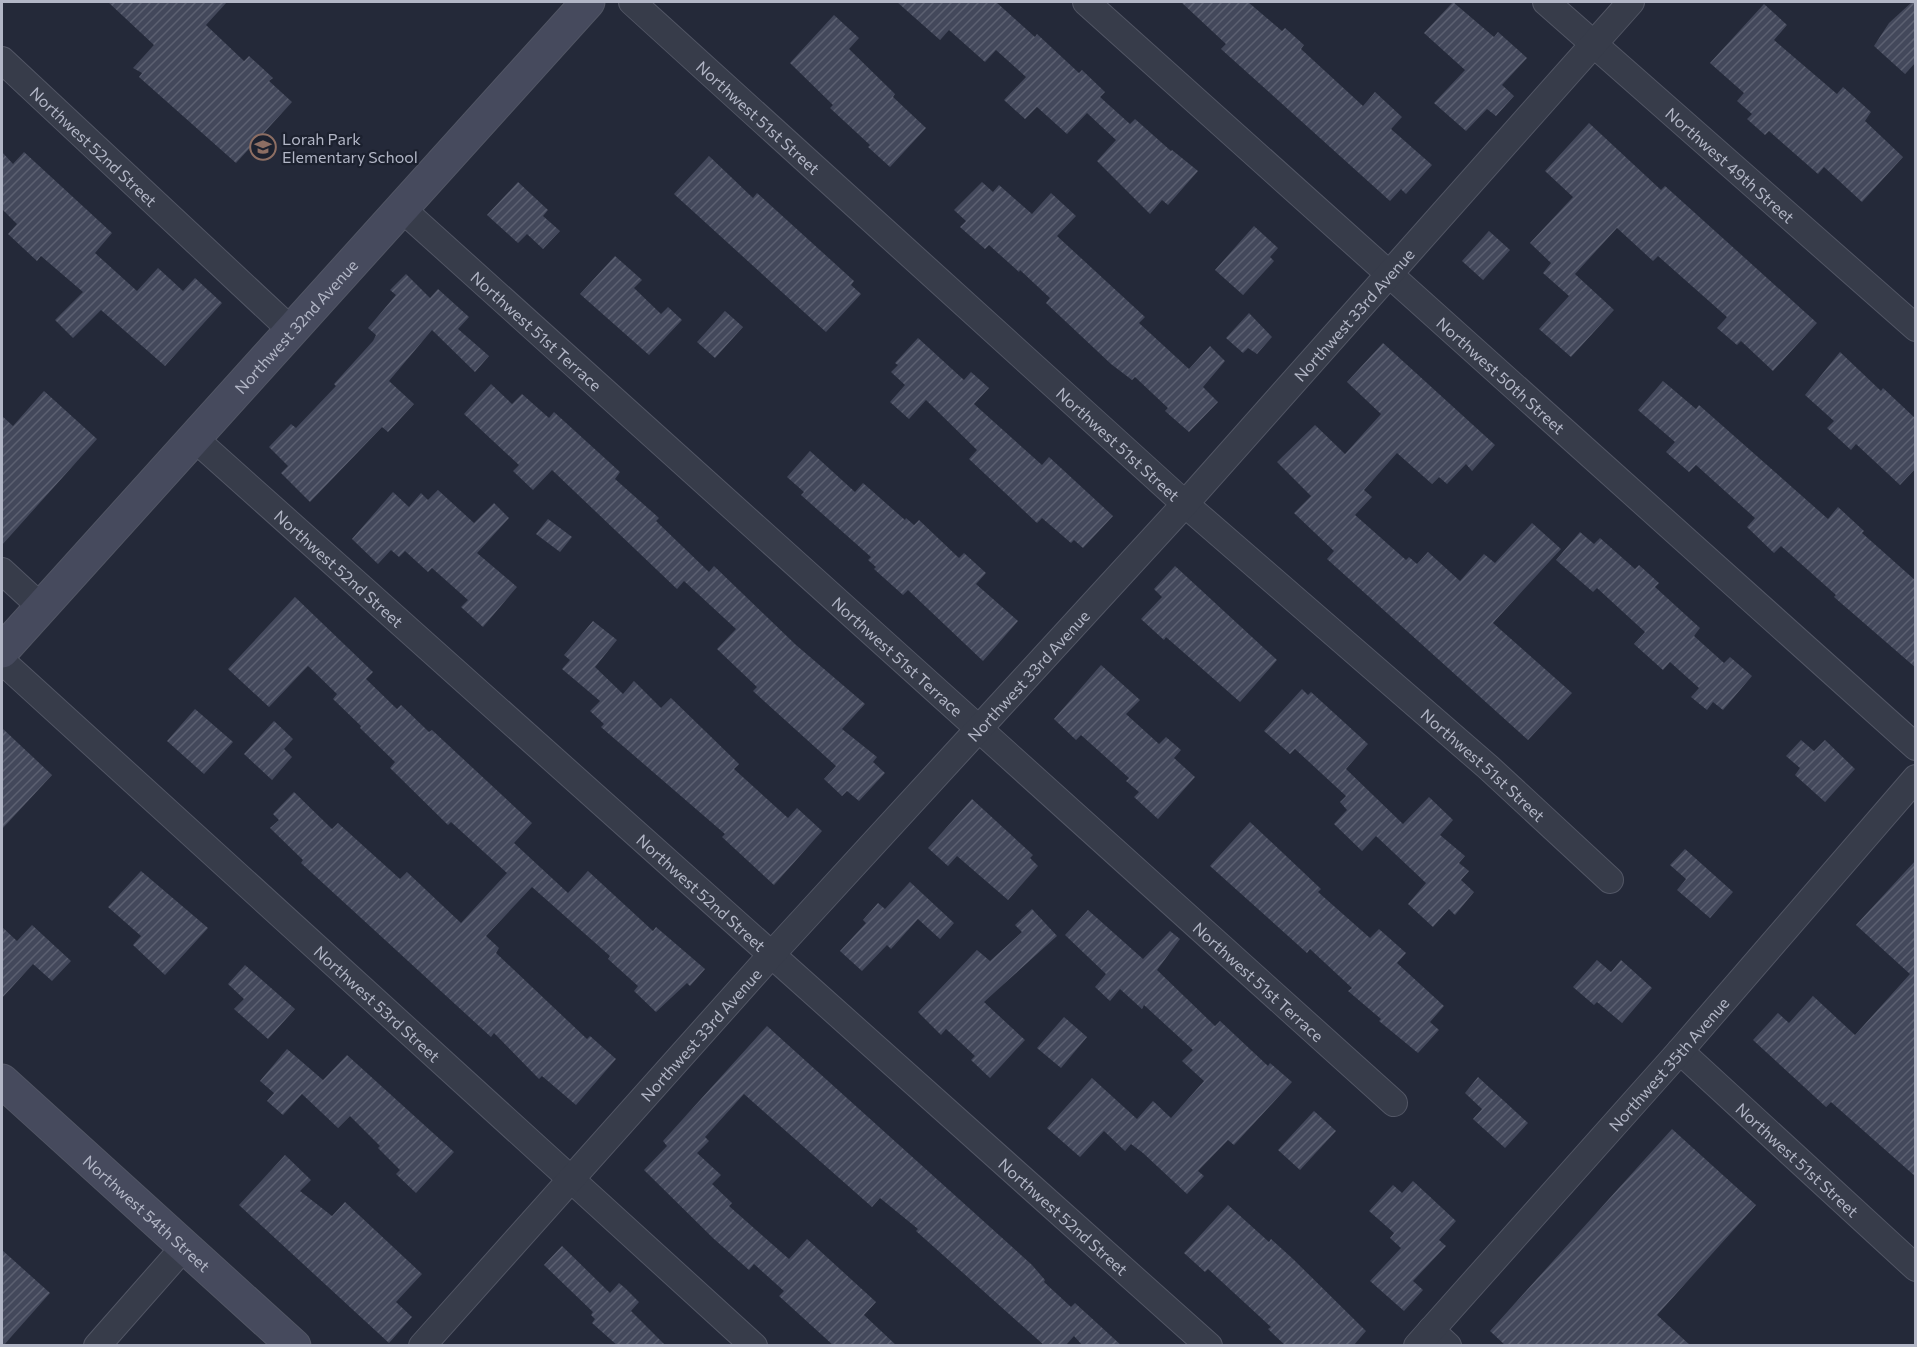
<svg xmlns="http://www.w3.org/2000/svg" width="1917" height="1347" font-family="Commissioner,sans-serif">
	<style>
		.building { fill: url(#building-hatch) }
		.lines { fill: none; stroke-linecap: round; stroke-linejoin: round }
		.minor-casing { stroke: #525665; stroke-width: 28 }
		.secondary-casing { stroke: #525665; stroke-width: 35 }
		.minor { stroke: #373c4a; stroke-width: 26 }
		.secondary { stroke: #464a5d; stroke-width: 33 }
		.labels { text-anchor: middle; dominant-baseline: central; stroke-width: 4.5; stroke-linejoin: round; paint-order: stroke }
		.street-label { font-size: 16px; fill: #b2b6c6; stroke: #1c212f }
		.poi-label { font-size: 16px; fill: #b2b6c6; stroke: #1c212f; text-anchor: start }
	</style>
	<defs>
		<pattern id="building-hatch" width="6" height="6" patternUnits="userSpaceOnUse" patternTransform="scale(1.5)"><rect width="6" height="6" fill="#43485b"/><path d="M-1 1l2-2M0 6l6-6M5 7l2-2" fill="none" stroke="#5c6071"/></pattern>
	</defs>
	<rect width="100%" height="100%" fill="#242939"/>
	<g class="building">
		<polygon points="108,2 227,2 206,25 244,61 249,56 273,78 269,81 292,102 236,163 139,77 142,73 133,68 154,45"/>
		<polygon points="897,2 996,2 1035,37 1037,34 1079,73 1082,70 1105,92 1100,97 1130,124 1135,119 1171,151 1172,150 1198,171 1168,205 1162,200 1150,214 1097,161 1116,140 1087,113 1067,134 1037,107 1025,119 1004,100 1026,77 996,50 985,62 949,30 940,40"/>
		<polygon points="1181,2 1248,2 1282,31 1285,28 1304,45 1301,49 1363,106 1375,92 1402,117 1391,129 1432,165 1406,194 1401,189 1390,201 1221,49 1226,44"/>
		<polygon points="1453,2 1494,37 1498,32 1527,58 1502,85 1514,96 1496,116 1487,109 1466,131 1434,103 1465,70 1424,33"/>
		<polygon points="1912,2 1916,2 1916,62 1905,74 1874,46 1889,23"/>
		<polygon points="1764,4 1787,25 1774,40 1837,94 1843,87 1871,112 1865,121 1903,157 1862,202 1824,167 1818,174 1769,131 1765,135 1747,119 1752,114 1737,101 1744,93 1710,63"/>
		<polygon points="834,15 859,38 849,49 895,94 893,97 926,128 890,167 868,147 870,145 830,108 833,105 790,63"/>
		<polygon points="1589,123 1661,190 1665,186 1817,323 1773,371 1741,341 1737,345 1717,328 1727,317 1658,256 1653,261 1617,228 1575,274 1614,310 1571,357 1539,329 1569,296 1543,273 1551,263 1530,243 1573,197 1545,171"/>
		<polygon points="2,152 13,164 24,152 112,233 95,253 137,291 158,268 183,291 195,278 222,303 165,366 101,310 73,338 55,320 83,292 41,256 37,261 8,234 17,224 2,209"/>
		<polygon points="709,156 753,198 757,193 854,281 851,285 861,294 826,332 674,194"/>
		<polygon points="518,182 548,210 543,216 560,231 543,249 527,234 518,243 487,215"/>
		<polygon points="982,182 993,192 999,185 1032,214 1051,193 1076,216 1057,236 1145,317 1139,323 1189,369 1210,346 1225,361 1203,387 1218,402 1189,432 1165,411 1168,408 1135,377 1132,380 1111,364 1046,303 1050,298 1020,270 1019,272 989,245 985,249 960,227 966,221 954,210"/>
		<polygon points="1254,226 1278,248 1270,257 1274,261 1243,295 1215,270"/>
		<polygon points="1489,231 1510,250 1483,280 1462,261"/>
		<polygon points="615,256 642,280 634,288 661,314 668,307 682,320 649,355 580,294"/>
		<polygon points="406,274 430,298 438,289 469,317 458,329 489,356 475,372 432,330 389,381 414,404 388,432 382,427 310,502 281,473 288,466 269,447 291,424 296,428 336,386 334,384 373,341 376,335 368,328 396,295 390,290"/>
		<polygon points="725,311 743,327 715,358 697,342"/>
		<polygon points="1249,313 1272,337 1257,354 1248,348 1243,353 1226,338"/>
		<polygon points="918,338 964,380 971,372 989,388 974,404 1042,465 1049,457 1113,516 1083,548 1074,540 1071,543 1042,518 1037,523 969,459 977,450 926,400 909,419 890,402 905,385 891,372 898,365 895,363"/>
		<polygon points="1383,343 1495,445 1472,471 1466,464 1447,484 1439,477 1432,484 1397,453 1364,490 1372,497 1355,515 1406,560 1409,557 1417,564 1428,552 1460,581 1484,554 1495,563 1532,523 1561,549 1493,623 1572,693 1528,740 1327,559 1334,551 1294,513 1311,496 1277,462 1315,425 1345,454 1381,414 1347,382"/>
		<polygon points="1840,352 1881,391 1883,388 1916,419 1916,468 1900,485 1856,444 1851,450 1827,428 1834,421 1805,395"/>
		<polygon points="1663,381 1696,409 1699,405 1828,519 1838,507 1864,531 1862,533 1916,581 1916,668 1834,597 1836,595 1781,546 1774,553 1747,527 1755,518 1696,465 1689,472 1666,452 1675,442 1638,410"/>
		<polygon points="491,384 512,404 522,394 549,418 554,412 620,472 615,479 659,518 656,521 709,572 714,566 796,645 865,704 842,729 877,757 873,762 885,773 859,801 847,791 842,796 824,779 836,766 753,691 757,687 717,649 736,629 684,581 677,589 552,470 533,490 513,471 519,465 464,414"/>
		<polygon points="44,391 97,439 2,545 2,416 13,426"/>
		<polygon points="810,451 855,492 863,483 905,520 906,518 914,525 919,520 959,558 964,553 986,573 976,584 1018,621 983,661 908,590 903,595 874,569 876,567 868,560 871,557 801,495 804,492 787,477"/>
		<polygon points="438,490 474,523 494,503 509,518 477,553 517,587 483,627 461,607 468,600 432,568 428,572 405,551 399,557 391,550 378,564 352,539 393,492 409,507 421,493 428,500"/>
		<polygon points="548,519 572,537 560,552 536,534"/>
		<polygon points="1580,532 1594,544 1600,538 1635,569 1639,565 1659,583 1655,587 1700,628 1694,636 1724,663 1730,657 1752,676 1723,710 1713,702 1707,710 1691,697 1699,688 1670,662 1663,670 1634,644 1645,632 1597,588 1593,592 1556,560"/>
		<polygon points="1175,566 1277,660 1240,702 1166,637 1164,640 1141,619 1162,597 1154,589"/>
		<polygon points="295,597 373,672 366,679 397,709 401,705 429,732 432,730 532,823 514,843 568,893 588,871 653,931 656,927 705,969 690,986 687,983 656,1012 634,991 638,986 608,959 610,956 532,887 486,936 499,948 496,953 587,1039 590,1036 616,1059 576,1105 542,1076 539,1079 494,1033 491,1037 301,863 303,860 270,828 279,820 273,814 294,792 332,829 338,823 400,879 407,872 461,923 507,873 451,822 448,825 390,768 395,762 360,728 361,726 333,699 337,694 308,666 269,707 228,669"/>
		<polygon points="593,621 617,640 595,667 623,694 634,681 661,708 671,698 739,764 734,769 788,818 797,808 822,831 774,885 722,837 725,834 609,734 601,727 604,724 590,711 600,701 562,669 570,660 564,655"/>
		<polygon points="1101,665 1140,700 1126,714 1159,744 1166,737 1181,750 1174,758 1195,777 1158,819 1134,797 1139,792 1126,781 1129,778 1081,735 1076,740 1054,719"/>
		<polygon points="1302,689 1308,695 1311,692 1368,744 1346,769 1403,824 1429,797 1453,820 1440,835 1465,856 1459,863 1469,871 1461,880 1474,892 1455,915 1449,909 1433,927 1408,904 1426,883 1376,836 1362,851 1334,824 1347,810 1340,802 1346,796 1295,749 1290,754 1264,731"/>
		<polygon points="195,709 233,742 204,774 167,741"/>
		<polygon points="274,721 293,739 284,749 292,757 272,780 244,754"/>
		<polygon points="2,728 52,775 2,829"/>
		<polygon points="1801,740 1814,751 1825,740 1855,769 1825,802 1795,775 1800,768 1786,756"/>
		<polygon points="972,799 1033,855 1030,858 1038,866 1008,900 957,856 948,866 928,848"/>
		<polygon points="1250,822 1321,889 1318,892 1370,938 1379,929 1406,953 1397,963 1444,1006 1430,1022 1439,1030 1418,1053 1379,1021 1381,1019 1348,991 1352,988 1310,949 1307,953 1210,866"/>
		<polygon points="1685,849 1733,892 1710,918 1677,890 1686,879 1670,865"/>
		<polygon points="1916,860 1916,1177 1831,1102 1826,1107 1753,1040 1778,1013 1789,1023 1813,996 1855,1035 1910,974 1856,925"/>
		<polygon points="141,871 208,928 165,975 133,945 141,936 108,907"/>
		<polygon points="910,882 954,923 940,939 918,919 891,949 887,945 862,971 840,951 866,923 863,920 878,903 885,909"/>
		<polygon points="1032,909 1057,936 984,1002 1025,1040 990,1078 971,1060 975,1056 946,1029 941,1035 918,1012 977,950 990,961 1022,932 1015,925"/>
		<polygon points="1088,910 1143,959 1170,931 1180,939 1157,970 1215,1026 1220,1021 1268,1066 1270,1063 1292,1082 1234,1145 1228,1140 1198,1171 1204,1176 1187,1194 1143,1153 1131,1144 1125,1151 1104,1131 1080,1157 1047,1128 1092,1078 1137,1119 1153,1101 1171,1118 1204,1081 1182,1061 1193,1050 1144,1005 1142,1009 1120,989 1110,1001 1095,987 1106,974 1065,935"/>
		<polygon points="32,925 71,961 52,981 33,964 2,998 2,927 17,941"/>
		<polygon points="1597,960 1611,972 1621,960 1652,988 1622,1023 1597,1002 1594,1005 1573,987"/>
		<polygon points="245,965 295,1009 268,1039 234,1009 244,999 228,984"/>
		<polygon points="1064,1017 1087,1037 1061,1068 1037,1048"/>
		<polygon points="767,1026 1032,1265 1045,1280 1044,1282 1071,1307 1075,1303 1122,1346 1083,1346 1074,1336 1065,1346 1045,1346 916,1231 918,1229 880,1198 872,1207 744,1094 705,1137 709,1141 697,1153 721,1175 712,1184 732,1203 729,1206 789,1259 807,1239 876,1302 864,1315 897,1346 834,1346 779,1296 784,1291 754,1264 749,1270 714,1239 644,1170 667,1146 663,1141"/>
		<polygon points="287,1049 323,1080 347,1055 454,1152 416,1193 396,1174 400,1170 378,1148 380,1146 350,1116 338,1128 302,1094 283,1115 267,1101 274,1093 260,1081"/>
		<polygon points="1478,1077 1528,1123 1505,1148 1473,1119 1482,1109 1465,1093"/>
		<polygon points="1314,1111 1336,1131 1300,1170 1278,1150"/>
		<polygon points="1672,1129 1756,1205 1657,1315 1691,1346 1506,1346 1490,1331"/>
		<polygon points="285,1155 311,1180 300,1191 332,1216 345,1202 422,1274 396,1302 412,1317 389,1343 239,1205"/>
		<polygon points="1413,1181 1456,1221 1439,1240 1446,1246 1413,1281 1423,1290 1404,1311 1370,1281 1401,1248 1390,1238 1394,1233 1369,1211 1393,1185 1402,1193"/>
		<polygon points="1228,1205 1269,1242 1271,1239 1293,1259 1366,1331 1353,1346 1286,1346 1268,1329 1271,1327 1208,1269 1205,1272 1184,1253"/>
		<polygon points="562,1246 610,1293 619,1283 625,1288 639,1302 631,1311 666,1346 618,1346 592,1323 595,1319 591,1315 593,1312 544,1265"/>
		<polygon points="2,1250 50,1293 3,1346 2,1346"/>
	</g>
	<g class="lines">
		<g class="minor-casing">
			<g id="minor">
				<path id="s1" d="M632 2 1185 504 1488 767 1610 880"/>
				<path id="s2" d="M1086 2 1916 747"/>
				<path id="s3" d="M1546 2 1916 328"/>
				<path id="s4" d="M2 60 291 330"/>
				<path id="s5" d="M401 208 1394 1103"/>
				<path id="s6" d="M194 438 1209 1346"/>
				<polyline points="2,571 41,607"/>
				<path id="s7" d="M2 661 754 1346"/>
				<path id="s8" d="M1680 1051 1916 1268"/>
				<polyline points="1431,1330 1448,1346"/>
				<polyline points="97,1346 185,1246"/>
				<path id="s9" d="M422 1346 773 953 1185 504 1631 2"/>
				<path id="s10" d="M1417 1346 1680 1051 1916 778"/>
			</g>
		</g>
		<g class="secondary-casing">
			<g id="secondary">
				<path id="s11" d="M2 651 588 2"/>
				<path id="s12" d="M2 1081 294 1346"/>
			</g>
		</g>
		<use href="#minor" class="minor"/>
		<use href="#secondary" class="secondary"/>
	</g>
	<defs>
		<g id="school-ring" transform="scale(1.35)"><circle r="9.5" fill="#1c212f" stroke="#8d6e63" stroke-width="1.5"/><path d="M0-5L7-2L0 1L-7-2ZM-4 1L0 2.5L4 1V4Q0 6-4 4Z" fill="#8d6e63"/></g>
	</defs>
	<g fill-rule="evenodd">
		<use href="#school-ring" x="263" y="147"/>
	</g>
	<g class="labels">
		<g class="street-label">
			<text stroke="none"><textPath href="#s1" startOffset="171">Northwest 51st Street</textPath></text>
			<text stroke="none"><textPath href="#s4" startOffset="126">Northwest 52nd Street</textPath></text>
			<text stroke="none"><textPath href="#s3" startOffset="246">Northwest 49th Street</textPath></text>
			<text stroke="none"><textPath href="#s9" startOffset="1390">Northwest 33rd Avenue</textPath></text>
			<text stroke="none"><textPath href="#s11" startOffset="438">Northwest 32nd Avenue</textPath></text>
			<text stroke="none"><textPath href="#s5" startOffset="183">Northwest 51st Terrace</textPath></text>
			<text stroke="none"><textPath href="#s2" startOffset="558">Northwest 50th Street</textPath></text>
			<text stroke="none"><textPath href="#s1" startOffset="657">Northwest 51st Street</textPath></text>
			<text stroke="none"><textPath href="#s6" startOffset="195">Northwest 52nd Street</textPath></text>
			<text stroke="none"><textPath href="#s5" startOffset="669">Northwest 51st Terrace</textPath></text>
			<text stroke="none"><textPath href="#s9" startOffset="904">Northwest 33rd Avenue</textPath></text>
			<text stroke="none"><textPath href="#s1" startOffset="1143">Northwest 51st Street</textPath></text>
			<text stroke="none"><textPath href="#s6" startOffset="681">Northwest 52nd Street</textPath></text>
			<text stroke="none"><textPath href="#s5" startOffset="1155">Northwest 51st Terrace</textPath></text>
			<text stroke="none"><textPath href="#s7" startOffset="508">Northwest 53rd Street</textPath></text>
			<text stroke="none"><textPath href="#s9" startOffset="418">Northwest 33rd Avenue</textPath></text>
			<text stroke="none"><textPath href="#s10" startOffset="378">Northwest 35th Avenue</textPath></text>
			<text stroke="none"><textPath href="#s8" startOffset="160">Northwest 51st Street</textPath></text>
			<text stroke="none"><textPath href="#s12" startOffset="196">Northwest 54th Street</textPath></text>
			<text stroke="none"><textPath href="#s6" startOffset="1167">Northwest 52nd Street</textPath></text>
		</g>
		<g class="poi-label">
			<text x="282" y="138">Lorah Park<tspan x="282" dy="18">Elementary School</tspan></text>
		</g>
	</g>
	<rect width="1917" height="1347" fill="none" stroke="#b2b6c6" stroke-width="6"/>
</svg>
